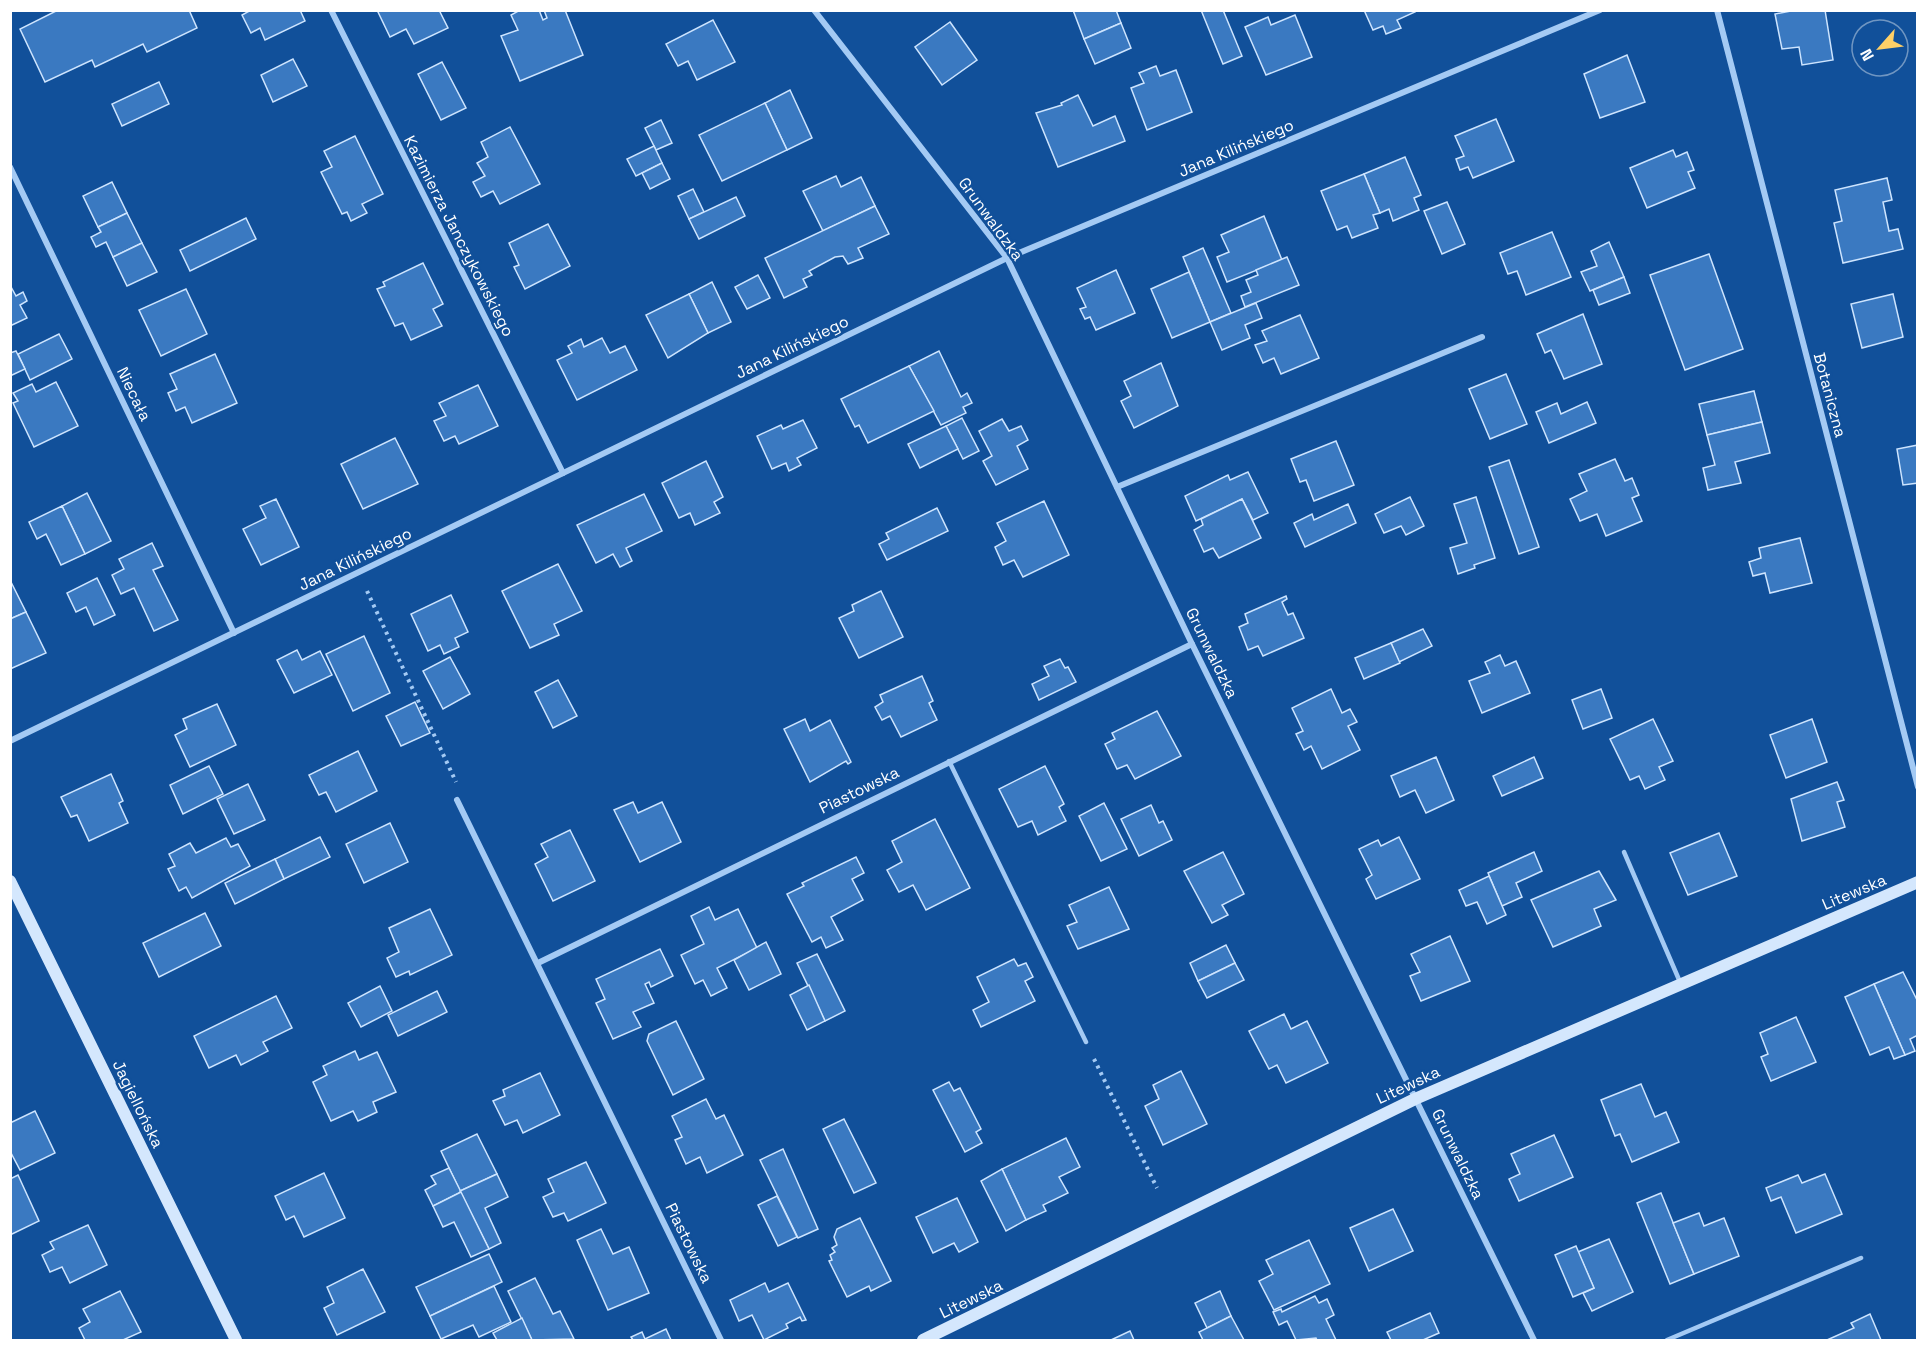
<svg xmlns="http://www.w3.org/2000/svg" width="1928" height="1351" font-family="'Space Grotesk',sans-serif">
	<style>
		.building { fill: #3a79c1; stroke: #cde4fe; stroke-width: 1.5 }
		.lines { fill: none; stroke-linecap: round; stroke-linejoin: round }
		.path { stroke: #a4caf4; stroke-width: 4; stroke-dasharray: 3 4.5; stroke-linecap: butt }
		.lane { stroke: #a4caf4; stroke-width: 4.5 }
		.street { stroke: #a4caf4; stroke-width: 6 }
		.secondary { stroke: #d4e7fd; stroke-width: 12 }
		.labels { text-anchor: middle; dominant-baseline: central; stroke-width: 5; stroke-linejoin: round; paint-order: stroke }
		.street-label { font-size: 16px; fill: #fff; stroke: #11509a }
	</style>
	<rect width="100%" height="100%" fill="#11509a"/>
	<g class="building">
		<polygon points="58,10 189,10 197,28 147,52 143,44 95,67 92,60 45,82 20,29"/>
		<polygon points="300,10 305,21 265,40 260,28 251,33 242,15 251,10"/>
		<polygon points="381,10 439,10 448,28 414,44 406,29 390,37 378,12"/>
		<polygon points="520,10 539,10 543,20 547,18 544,10 565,10 583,55 520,81 501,36 518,30 511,15"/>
		<polygon points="1073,10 1116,10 1121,23 1084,39"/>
		<polygon points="1201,10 1223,10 1242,56 1223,64"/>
		<polygon points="1364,10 1414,10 1415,12 1397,20 1401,28 1386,34 1383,26 1373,30"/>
		<polygon points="1796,10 1825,10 1833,60 1802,65 1799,47 1782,49 1775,14"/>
		<polygon points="1295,15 1312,57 1266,75 1245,27 1268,17 1271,25"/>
		<polygon points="713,20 735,62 697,80 688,61 678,66 666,44"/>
		<polygon points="950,22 977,60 942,85 915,47"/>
		<polygon points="1121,23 1131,48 1095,64 1084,39"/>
		<polygon points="1627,55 1645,102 1600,118 1584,74"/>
		<polygon points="293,59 307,86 273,102 261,75"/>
		<polygon points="442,62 466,108 441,120 418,74"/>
		<polygon points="1156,66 1160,76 1176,70 1192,112 1147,130 1131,88 1144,83 1139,73"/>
		<polygon points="159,82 169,104 122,126 112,104"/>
		<polygon points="790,90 812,138 787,150 765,103"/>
		<polygon points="1078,95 1093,126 1115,116 1125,141 1058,167 1036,113 1062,105 1061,103"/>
		<polygon points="765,103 787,150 722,181 699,135"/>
		<polygon points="1496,119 1514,161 1473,178 1468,167 1460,170 1456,159 1464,156 1455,136"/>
		<polygon points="661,120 672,143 656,150 645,128"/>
		<polygon points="510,127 540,184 500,204 493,191 481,197 473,182 485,176 477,163 488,157 481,142"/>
		<polygon points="355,136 383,194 362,204 367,213 351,221 347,212 342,214 321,172 332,167 324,151"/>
		<polygon points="654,146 662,163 636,176 627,159"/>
		<polygon points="1673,150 1676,157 1687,152 1694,170 1688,172 1695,188 1647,208 1630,168"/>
		<polygon points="1405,157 1421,195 1414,198 1419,210 1393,221 1389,209 1380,213 1364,174"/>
		<polygon points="662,163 670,179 650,189 642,173"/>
		<polygon points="1364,174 1380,213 1373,215 1378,228 1352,238 1347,226 1337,230 1321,191"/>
		<polygon points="836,176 841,187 861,177 875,206 823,231 803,191"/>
		<polygon points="1887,178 1892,200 1883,202 1889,231 1898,229 1903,249 1843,263 1834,223 1842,221 1835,190"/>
		<polygon points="112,182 127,213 98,227 83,196"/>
		<polygon points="693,189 704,212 689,219 678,196"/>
		<polygon points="736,197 745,216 699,239 689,219"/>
		<polygon points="1447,202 1465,244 1442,254 1424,211"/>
		<polygon points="875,206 889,234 858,248 863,258 848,264 843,256 835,257 809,271 812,275 803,279 807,287 784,298 765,258"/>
		<polygon points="127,213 142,243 113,257 106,242 96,247 91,237 101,232 98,227"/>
		<polygon points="1264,216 1282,260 1227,282 1217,257 1229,252 1221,235"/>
		<polygon points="246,218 256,239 190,271 180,250"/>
		<polygon points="548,224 570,266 525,289 514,267 519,265 509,243"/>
		<polygon points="1552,232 1571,277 1526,295 1517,271 1508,274 1500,253"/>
		<polygon points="1609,242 1624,277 1590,291 1581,272 1597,266 1591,251"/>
		<polygon points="142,243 157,272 127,286 113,257"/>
		<polygon points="1203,248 1231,313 1210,322 1183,257"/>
		<polygon points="1709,254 1743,349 1685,370 1650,275"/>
		<polygon points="1287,257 1299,285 1245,307 1241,296 1251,292 1246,280 1258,275 1256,270"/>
		<polygon points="423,263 443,304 433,309 442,326 411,340 403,323 395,326 377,289 385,286 383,282"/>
		<polygon points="1116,270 1135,313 1096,330 1090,317 1085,319 1080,309 1086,307 1077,288"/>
		<polygon points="1189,272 1210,322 1172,338 1151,289"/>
		<polygon points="758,275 770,298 747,309 735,287"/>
		<polygon points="1624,277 1630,293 1599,305 1593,290"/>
		<polygon points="712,282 731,322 708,333 689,294"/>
		<polygon points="10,285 16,296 23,292 27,301 20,305 27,318 10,326"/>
		<polygon points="186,289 207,334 161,356 139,310"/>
		<polygon points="689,294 708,333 668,358 646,315"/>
		<polygon points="1893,294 1903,337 1862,348 1851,304"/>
		<polygon points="1256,303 1262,318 1245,325 1250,338 1222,350 1210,322"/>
		<polygon points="1583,314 1602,364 1564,379 1551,350 1545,353 1537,334"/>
		<polygon points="1300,315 1319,358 1281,374 1274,358 1263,363 1255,345 1267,341 1262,331"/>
		<polygon points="59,334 72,359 30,380 18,354"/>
		<polygon points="602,338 610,353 625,346 637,370 577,400 557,360 572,353 568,346 581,339 584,347"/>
		<polygon points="16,351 25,369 10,376 10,353"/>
		<polygon points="939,351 961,397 967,393 972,403 963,407 966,413 941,425 909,366"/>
		<polygon points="215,354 237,403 192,423 185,407 176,411 168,393 177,389 170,374"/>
		<polygon points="1161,363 1178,406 1134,428 1121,401 1131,396 1124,381"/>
		<polygon points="909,366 934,411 868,443 859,425 855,427 841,399"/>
		<polygon points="1506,374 1527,424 1490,439 1469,389"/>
		<polygon points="56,382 78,426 34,447 13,403 18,401 13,393 32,384 36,392"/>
		<polygon points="478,385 498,426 459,444 455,436 444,441 434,421 446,416 439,403"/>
		<polygon points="1754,391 1762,422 1707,435 1699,404"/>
		<polygon points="1587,402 1596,423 1549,443 1536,412 1557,403 1561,414"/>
		<polygon points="962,418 979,451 963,459 946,426"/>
		<polygon points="1002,419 1009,431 1021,426 1028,440 1017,446 1028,469 996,485 983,461 992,456 979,431"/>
		<polygon points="803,420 817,448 797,458 801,465 789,471 786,463 772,469 757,436 781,425 783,429"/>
		<polygon points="1762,422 1770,453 1735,462 1741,483 1708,490 1703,468 1715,465 1707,435"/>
		<polygon points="946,426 958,449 920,468 908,444"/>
		<polygon points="395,438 418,484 363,509 341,464"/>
		<polygon points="1336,441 1354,485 1314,501 1306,480 1300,482 1291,459"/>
		<polygon points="1918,445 1918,483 1903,485 1897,449"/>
		<polygon points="1615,459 1625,481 1632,478 1639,495 1632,498 1642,521 1606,536 1597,514 1580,521 1570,499 1587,491 1579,474"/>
		<polygon points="1509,460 1539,547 1519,554 1489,467"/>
		<polygon points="706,461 723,497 714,502 720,513 695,525 690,513 679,518 662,483"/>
		<polygon points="1248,472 1268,513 1253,520 1242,499 1196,521 1185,496 1228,475 1230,480"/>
		<polygon points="87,493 111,541 85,554 62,506"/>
		<polygon points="644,494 662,531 626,548 632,561 620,567 613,554 596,563 577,525"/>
		<polygon points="1410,497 1424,526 1406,535 1401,526 1384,533 1375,514"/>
		<polygon points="1476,497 1495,558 1474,565 1475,568 1458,574 1450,548 1467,543 1454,504"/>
		<polygon points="276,499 299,547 261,565 243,529 266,518 260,506"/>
		<polygon points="1242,499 1261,538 1219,558 1213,548 1204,552 1194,530 1203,525 1201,519"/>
		<polygon points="1044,501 1069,555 1023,577 1014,560 1003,565 995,547 1006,541 997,523"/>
		<polygon points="1348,504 1356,523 1305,547 1294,523 1312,514 1314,520"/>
		<polygon points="62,506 85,554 61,565 46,534 37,539 29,522"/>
		<polygon points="937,508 948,531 887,560 879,544 889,539 886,533"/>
		<polygon points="1800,538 1812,583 1770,593 1765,573 1753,576 1749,562 1761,558 1759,548"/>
		<polygon points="152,543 163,566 153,570 178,620 154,631 134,588 121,594 112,575 124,569 119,559"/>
		<polygon points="558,564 582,611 554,624 559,635 530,648 502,591"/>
		<polygon points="97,578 115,615 94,625 86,607 76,612 67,593"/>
		<polygon points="10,580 26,612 10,619"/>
		<polygon points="881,591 903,637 859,658 839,618 854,611 852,605"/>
		<polygon points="451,595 468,632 455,638 459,647 444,654 440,645 428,651 411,614"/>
		<polygon points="1286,596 1287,599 1282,602 1288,615 1293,613 1304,638 1263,656 1258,646 1248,650 1239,627 1248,623 1245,614"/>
		<polygon points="26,612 46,653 10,669 10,619"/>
		<polygon points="1423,629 1432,646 1399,662 1391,643"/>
		<polygon points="364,636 390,693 353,711 326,654"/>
		<polygon points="1391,643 1400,663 1364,679 1355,658"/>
		<polygon points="297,650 302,660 320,651 332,675 294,693 277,660"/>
		<polygon points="1500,655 1505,666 1516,661 1530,693 1482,713 1469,681 1490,673 1485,662"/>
		<polygon points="450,657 470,694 443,709 423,671"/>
		<polygon points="1060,659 1065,668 1068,667 1076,682 1039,700 1032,684 1049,676 1044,666"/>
		<polygon points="922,676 933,701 929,703 937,720 901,737 890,716 882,720 875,707 883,702 880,695"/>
		<polygon points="558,680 577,716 553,728 535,692"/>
		<polygon points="1331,689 1342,713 1350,709 1357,722 1348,726 1360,750 1322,769 1311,746 1304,750 1296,734 1303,731 1292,708"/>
		<polygon points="1601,689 1612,718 1583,729 1572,700"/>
		<polygon points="415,702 430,733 401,746 386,716"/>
		<polygon points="217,704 236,745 190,767 175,735 187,729 183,719"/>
		<polygon points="1157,711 1181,756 1135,779 1127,765 1117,769 1105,744 1115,739 1112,733"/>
		<polygon points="805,719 810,731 830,720 851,762 848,764 846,761 810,782 784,729"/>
		<polygon points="1653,719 1673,761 1659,767 1665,780 1645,789 1639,776 1630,780 1610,739"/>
		<polygon points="1812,719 1827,762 1786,778 1770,735"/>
		<polygon points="358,751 377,791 336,812 326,792 319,795 309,775"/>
		<polygon points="1436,757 1454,800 1426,813 1415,790 1400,797 1391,776"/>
		<polygon points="1534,757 1543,778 1502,796 1493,776"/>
		<polygon points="209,766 223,794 183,814 170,785"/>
		<polygon points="1045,766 1064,804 1059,807 1066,821 1038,835 1032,821 1018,827 999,789"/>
		<polygon points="111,774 123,801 119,803 128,823 89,841 77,815 71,817 61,797"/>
		<polygon points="1837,782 1844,800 1837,802 1845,827 1802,841 1791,799"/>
		<polygon points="248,784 265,820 234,834 217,799"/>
		<polygon points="633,802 638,813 662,802 681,842 640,862 614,810"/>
		<polygon points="1104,803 1127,849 1101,861 1079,816"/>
		<polygon points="1151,805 1159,823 1163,821 1172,840 1139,856 1121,819"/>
		<polygon points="935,819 970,888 926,910 913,885 899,892 887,870 902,862 892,841"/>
		<polygon points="390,823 408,862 364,883 346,844"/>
		<polygon points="570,830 595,881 553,901 535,864 548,857 541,844"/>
		<polygon points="1719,833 1737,876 1688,895 1670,853"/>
		<polygon points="320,837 330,857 284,879 275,859"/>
		<polygon points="1399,837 1420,879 1376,899 1366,879 1372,875 1359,849 1378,840 1381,846"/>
		<polygon points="226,838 231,847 238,844 250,866 192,898 186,887 179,891 168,869 175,866 169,854 190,843 196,853"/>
		<polygon points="1223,852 1244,894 1222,905 1228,915 1212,923 1184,871"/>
		<polygon points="1534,852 1542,871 1516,883 1522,897 1502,906 1488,873"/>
		<polygon points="856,857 864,873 852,879 863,900 831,917 843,940 826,948 821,937 812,942 787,894 804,886 802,883"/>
		<polygon points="275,859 284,879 235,904 225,883"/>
		<polygon points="1599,871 1616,900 1594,909 1601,926 1553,947 1531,900"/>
		<polygon points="1489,876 1506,915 1487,924 1477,902 1466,906 1459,890"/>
		<polygon points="1109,887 1129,929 1078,949 1067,926 1077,922 1069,905"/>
		<polygon points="709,907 715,920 738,909 757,948 717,968 727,988 711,996 703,980 695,984 681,955 704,944 691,916"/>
		<polygon points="430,909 452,955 410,975 409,971 396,977 387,958 399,952 389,928"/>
		<polygon points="205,913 221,946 159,977 143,943"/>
		<polygon points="1450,936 1470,981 1421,1001 1410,976 1420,972 1411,954"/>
		<polygon points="766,942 781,974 749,990 734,960"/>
		<polygon points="1226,945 1235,963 1198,981 1190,963"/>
		<polygon points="660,949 673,976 651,987 649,982 645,984 654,1003 633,1012 641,1027 613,1039 596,1003 605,999 596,979"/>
		<polygon points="817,954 845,1011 825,1021 797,963"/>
		<polygon points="1014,959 1018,966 1026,963 1033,977 1025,981 1035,1001 981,1027 973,1010 989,1002 977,977"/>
		<polygon points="1235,963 1244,980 1207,998 1198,981"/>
		<polygon points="1903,972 1918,1002 1918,1035 1910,1039 1915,1051 1905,1055 1874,984"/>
		<polygon points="1874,984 1905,1055 1894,1059 1889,1047 1870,1055 1845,997"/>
		<polygon points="809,985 825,1021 807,1030 790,995"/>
		<polygon points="380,986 392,1011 361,1027 348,1003"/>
		<polygon points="437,991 447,1012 398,1036 388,1015"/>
		<polygon points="276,996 292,1028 263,1042 268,1051 241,1065 236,1055 209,1068 194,1036"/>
		<polygon points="1284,1014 1291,1029 1307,1021 1328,1063 1286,1083 1277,1065 1269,1069 1249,1031"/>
		<polygon points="1796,1017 1816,1062 1771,1081 1761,1057 1768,1054 1760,1033"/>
		<polygon points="676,1021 704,1079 673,1095 647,1041 649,1034"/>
		<polygon points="355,1051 359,1060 377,1052 396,1092 373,1102 377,1112 358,1121 353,1111 331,1121 313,1082 327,1075 323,1066"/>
		<polygon points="1181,1071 1207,1124 1163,1145 1145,1106 1159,1099 1153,1085"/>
		<polygon points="540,1073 560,1115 523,1133 517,1120 505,1125 493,1101 505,1096 503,1090"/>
		<polygon points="949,1082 954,1091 960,1088 981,1129 976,1132 982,1143 965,1152 933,1090"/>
		<polygon points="1641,1084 1655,1117 1666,1112 1679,1142 1632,1162 1620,1134 1615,1136 1601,1100"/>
		<polygon points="706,1099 716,1119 724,1115 743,1155 707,1173 700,1157 686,1164 675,1140 682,1137 672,1116"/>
		<polygon points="35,1111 55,1153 20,1170 10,1151 10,1123"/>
		<polygon points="844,1119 876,1183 854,1193 823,1129"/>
		<polygon points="477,1134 497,1174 460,1191 441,1151"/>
		<polygon points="1554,1135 1573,1177 1519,1201 1509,1179 1520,1174 1511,1154"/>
		<polygon points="1066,1138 1080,1167 1059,1177 1068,1193 1043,1205 1046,1211 1026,1220 1002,1169"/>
		<polygon points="783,1149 818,1229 798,1238 760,1160"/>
		<polygon points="586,1162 606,1203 568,1221 564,1213 553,1217 543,1197 554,1192 548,1179"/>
		<polygon points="449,1168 461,1192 433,1206 425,1190 436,1184 431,1176"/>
		<polygon points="1002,1169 1026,1220 1006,1231 981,1181"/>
		<polygon points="324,1173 345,1218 304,1237 294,1216 286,1220 275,1196"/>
		<polygon points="497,1174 508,1197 485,1208 501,1243 489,1249 460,1191"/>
		<polygon points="1825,1174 1842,1214 1796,1233 1781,1197 1771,1201 1766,1188 1798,1175 1802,1183"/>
		<polygon points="18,1175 39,1221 10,1235 10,1179"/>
		<polygon points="461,1192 489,1249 471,1257 454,1222 443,1227 433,1206"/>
		<polygon points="1661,1193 1694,1274 1670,1284 1637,1203"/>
		<polygon points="777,1196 797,1237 778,1246 758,1205"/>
		<polygon points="957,1198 978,1242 959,1252 954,1243 933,1253 916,1217"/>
		<polygon points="1393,1209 1413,1251 1369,1271 1350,1228"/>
		<polygon points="1699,1213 1704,1226 1724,1218 1739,1256 1694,1274 1673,1223"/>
		<polygon points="860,1218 891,1281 871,1291 869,1286 847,1297 829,1261 832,1260 830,1255 835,1252 832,1248 837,1245 834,1237 837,1229"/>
		<polygon points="88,1225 107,1265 70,1283 62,1267 50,1272 42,1255 54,1249 50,1242"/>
		<polygon points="601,1229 613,1254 629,1247 649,1293 608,1310 577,1240"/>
		<polygon points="1609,1239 1633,1292 1592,1311 1583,1293 1594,1288 1578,1252"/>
		<polygon points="1309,1240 1330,1284 1274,1310 1259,1281 1273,1274 1266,1260"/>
		<polygon points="1576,1246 1594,1288 1573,1297 1555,1255"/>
		<polygon points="489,1254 502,1282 430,1316 416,1287"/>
		<polygon points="363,1269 385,1312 337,1335 324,1308 334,1303 327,1287"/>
		<polygon points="535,1278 553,1314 560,1311 574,1339 532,1340 508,1291"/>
		<polygon points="765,1283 769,1292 788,1283 806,1320 802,1321 800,1317 786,1324 788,1328 764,1340 752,1315 739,1321 730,1300"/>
		<polygon points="494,1286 511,1322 479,1337 473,1325 441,1339 430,1316"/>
		<polygon points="120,1291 141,1332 123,1340 85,1340 79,1328 90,1322 83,1309"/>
		<polygon points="1220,1291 1231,1316 1207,1328 1195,1303"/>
		<polygon points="1315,1296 1319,1303 1327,1299 1334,1315 1326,1319 1336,1340 1317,1340 1316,1338 1296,1340 1287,1321 1279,1325 1273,1312 1281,1309 1282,1312"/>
		<polygon points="1430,1313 1439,1333 1423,1340 1391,1340 1387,1332"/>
		<polygon points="1870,1314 1881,1340 1827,1340 1854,1328 1851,1323"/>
		<polygon points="1231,1316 1244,1340 1203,1340 1199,1332"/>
		<polygon points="522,1318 532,1340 497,1340 493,1333"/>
		<polygon points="666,1329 671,1340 633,1340 631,1337 642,1332 645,1339"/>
		<polygon points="1130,1331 1134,1340 1111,1340"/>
	</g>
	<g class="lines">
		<g class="path">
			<polyline points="367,591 456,782"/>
			<polyline points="1094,1059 1157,1188"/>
		</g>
		<g class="lane">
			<polyline points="949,761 1086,1042"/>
			<polyline points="1624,852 1680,982"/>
			<polyline points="1667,1340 1861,1258"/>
		</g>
		<g class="street">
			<polyline points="331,10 563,473"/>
			<polyline points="814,10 1007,258 1192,644 1534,1340"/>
			<polyline points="1717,10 1918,787"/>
			<polyline points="10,167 234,633"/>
			<polyline points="1117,487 1482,337"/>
			<polyline points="10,741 1007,258 1600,10"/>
			<polyline points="457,800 721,1340"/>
			<polyline points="538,963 1192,644"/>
		</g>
		<g class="secondary">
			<polyline points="10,881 236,1340"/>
			<polyline points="923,1340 1415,1099 1918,882"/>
		</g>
	</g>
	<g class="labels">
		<g class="street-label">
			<text transform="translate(1236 148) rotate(-23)">Jana Kilińskiego</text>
			<text transform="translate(991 219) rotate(54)">Grunwaldzka</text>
			<text transform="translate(459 236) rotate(63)">Kazimierza Janczykowskiego</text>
			<text transform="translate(792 347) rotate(-26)">Jana Kilińskiego</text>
			<text transform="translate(134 394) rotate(64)">Niecała</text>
			<text transform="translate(1830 395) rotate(75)">Botaniczna</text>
			<text transform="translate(355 559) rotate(-26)">Jana Kilińskiego</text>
			<text transform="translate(1212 653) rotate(64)">Grunwaldzka</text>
			<text transform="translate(859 790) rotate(-26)">Piastowska</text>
			<text transform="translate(1854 892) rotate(-23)">Litewska</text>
			<text transform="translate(1408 1085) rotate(-25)">Litewska</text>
			<text transform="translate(138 1104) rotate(64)">Jagiellońska</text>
			<text transform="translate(1458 1154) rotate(64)">Grunwaldzka</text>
			<text transform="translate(689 1243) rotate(64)">Piastowska</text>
			<text transform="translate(971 1299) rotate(-26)">Litewska</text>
		</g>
	</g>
	<rect width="1928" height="1351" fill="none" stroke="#ffffff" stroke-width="24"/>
	<g transform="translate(1880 48) rotate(242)"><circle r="28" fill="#11509a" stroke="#7096c2" stroke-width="1.5"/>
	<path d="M0-4.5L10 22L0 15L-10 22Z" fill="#ffd067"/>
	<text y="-9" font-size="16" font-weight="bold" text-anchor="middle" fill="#ffffff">N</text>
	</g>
</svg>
